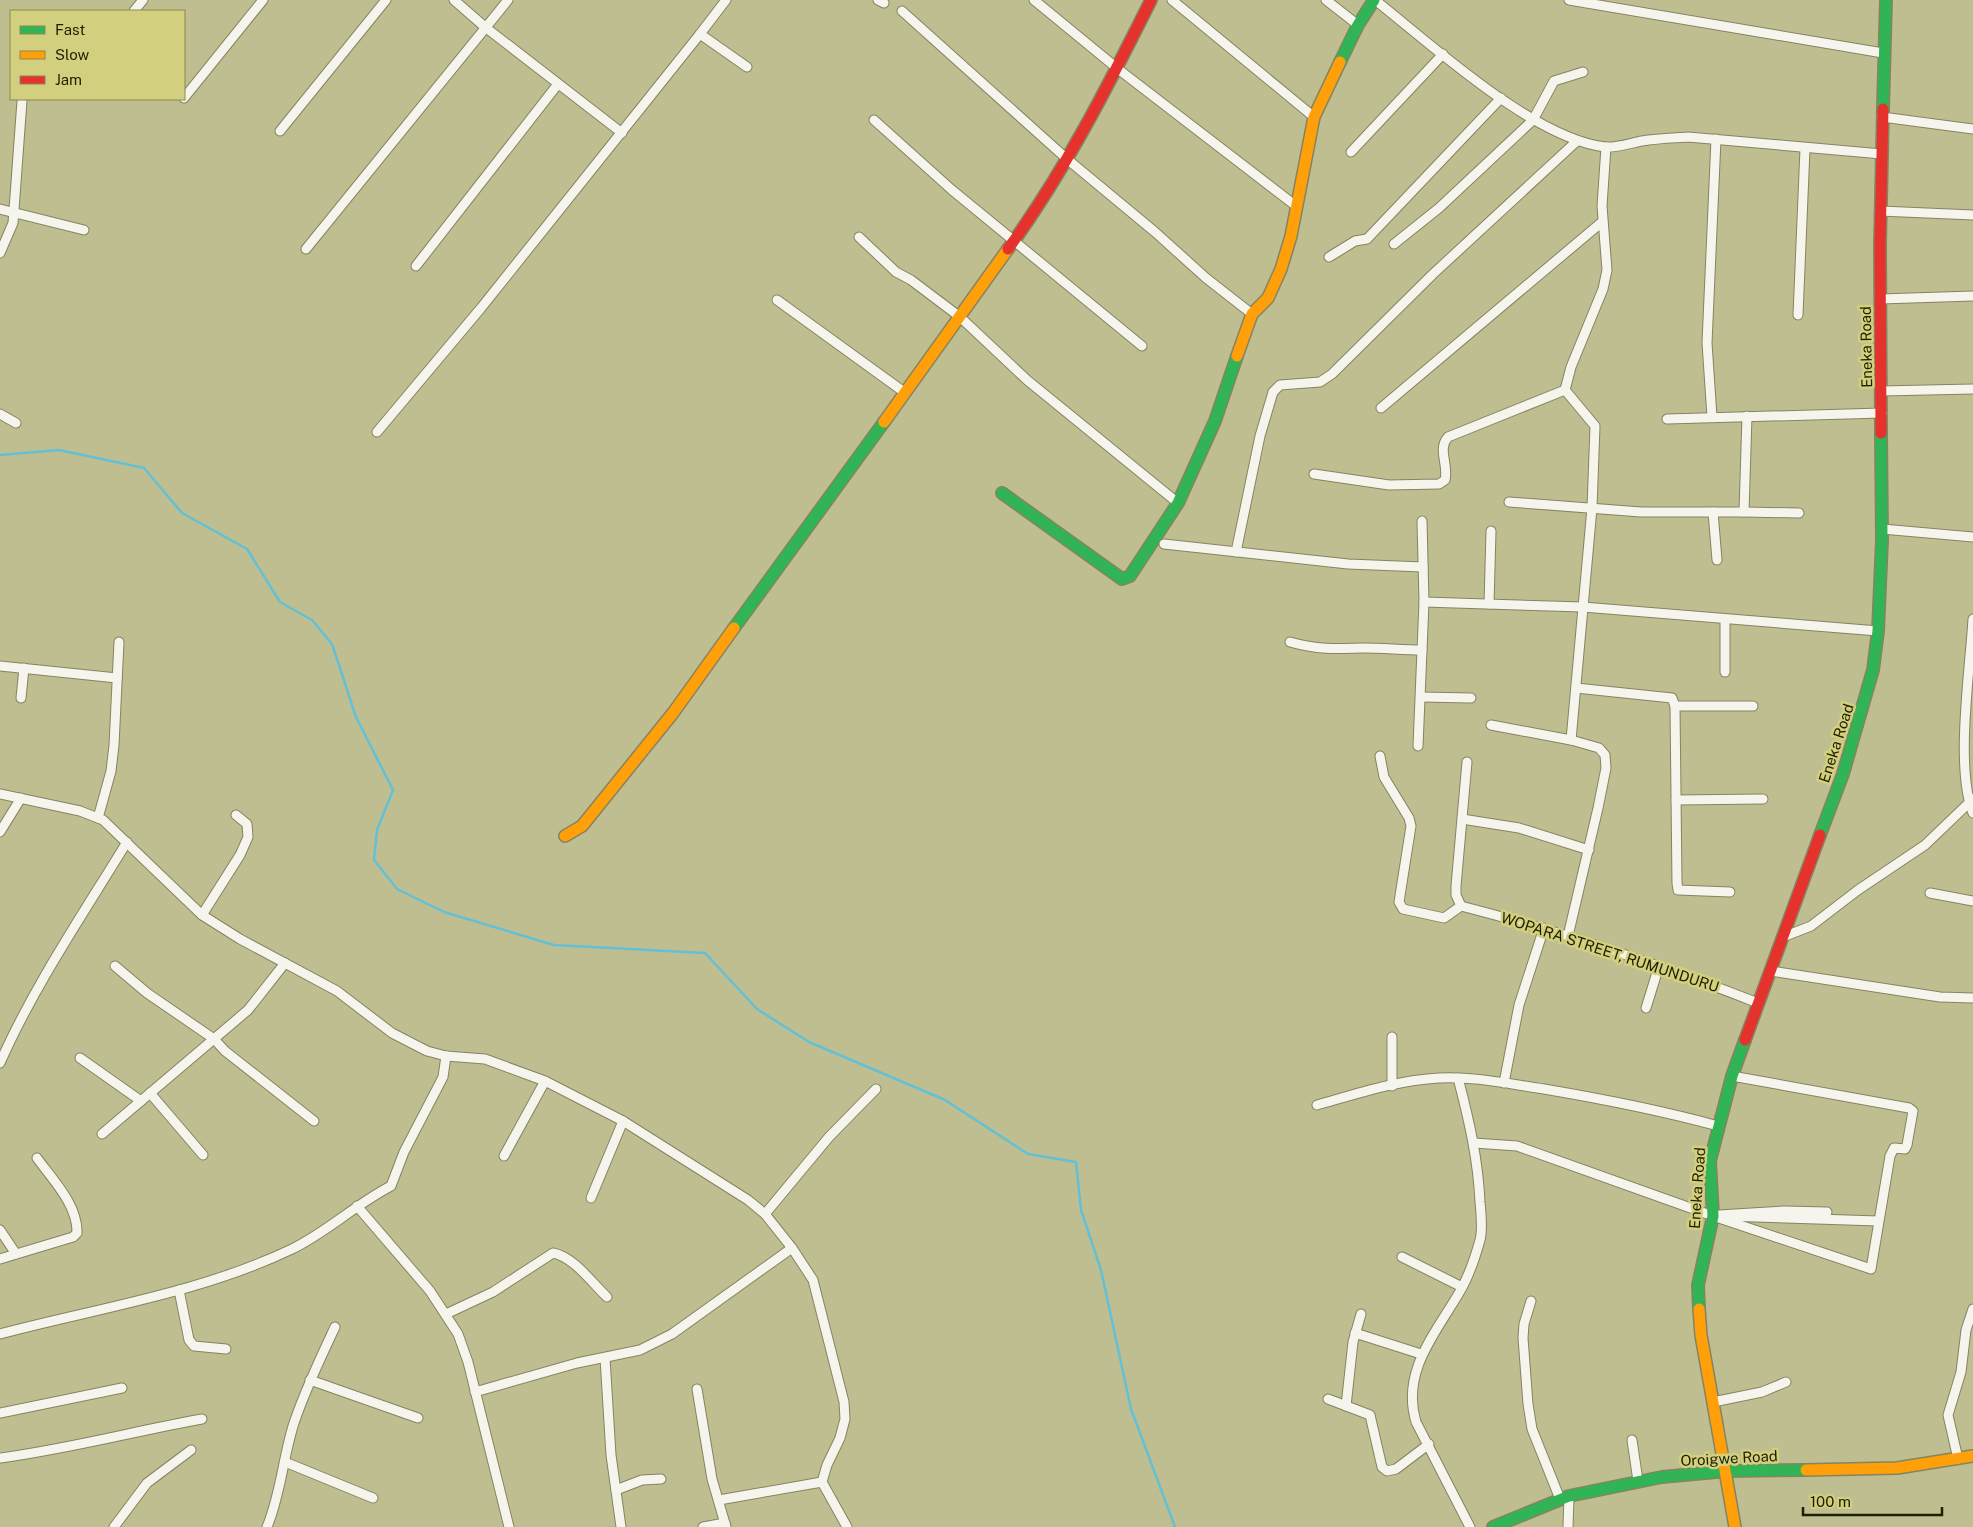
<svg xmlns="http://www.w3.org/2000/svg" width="1973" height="1527" font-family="'Public Sans',sans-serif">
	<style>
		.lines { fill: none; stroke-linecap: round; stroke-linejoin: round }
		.stream { stroke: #63c0d5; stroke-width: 2.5 }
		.street-casing { stroke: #858460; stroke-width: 11 }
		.fast-casing { stroke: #858460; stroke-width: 14 }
		.slow-casing { stroke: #858460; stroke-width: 14 }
		.jam-casing { stroke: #858460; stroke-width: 14 }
		.street { stroke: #f5f5ee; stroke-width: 9 }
		.fast { stroke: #30b455; stroke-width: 11 }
		.slow { stroke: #ff9f0a; stroke-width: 11 }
		.jam { stroke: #e5322d; stroke-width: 11 }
		.labels { text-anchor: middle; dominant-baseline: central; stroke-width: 5; stroke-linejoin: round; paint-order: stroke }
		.street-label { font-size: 15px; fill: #201f00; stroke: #d2d07e }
	</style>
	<rect width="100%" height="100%" fill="#bfbe91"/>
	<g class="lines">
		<polyline class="stream" points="0,455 59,450 144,468 182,513 247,549 280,602 312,620 332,644 356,717 393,790 377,830 374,860 397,889 444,912 554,945 705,953 757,1009 809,1042 945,1100 1028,1154 1076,1162 1081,1210 1101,1270 1131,1409 1175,1527"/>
		<g class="street-casing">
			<g id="street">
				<polyline points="454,0 485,27 622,133"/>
				<polyline points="726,0 700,34 747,67"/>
				<polyline points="878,0 884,3"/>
				<polyline points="1034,0 1118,69 1296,206"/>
				<polyline points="1172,0 1314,117"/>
				<polyline points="1326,0 1358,25"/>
				<path d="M1375 0C1432 45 1534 139 1605 147 1616 148 1631 143 1642 141 1658 138 1673 138 1688 137L1882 154"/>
				<polyline points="1569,0 1883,53"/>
				<polyline points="134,11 143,0"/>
				<polyline points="902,11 1067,159 1155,232 1206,278 1252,314"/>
				<polyline points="184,98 263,0"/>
				<polyline points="1882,117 1973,129"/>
				<polyline points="874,120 952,190 1142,346"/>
				<polyline points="280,131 386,0"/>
				<polyline points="1351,152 1443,54"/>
				<polyline points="0,209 84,230"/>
				<polyline points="1880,211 1973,215"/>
				<polyline points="859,237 896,272 911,280 960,317 1027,380 1178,503"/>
				<polyline points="1394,244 1439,208 1533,120 1554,81 1583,72"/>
				<polyline points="306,249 508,0"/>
				<polyline points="0,253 13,223 22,101"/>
				<polyline points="1329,257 1355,241 1367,239 1501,98"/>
				<polyline points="416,266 558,84"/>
				<polyline points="1880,299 1973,296"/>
				<polyline points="777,300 904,392"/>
				<polyline points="1798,315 1805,149"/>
				<polyline points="1565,390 1595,426 1592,508 1571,740"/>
				<polyline points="1565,390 1571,367 1603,289 1607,270 1602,206 1606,147"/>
				<polyline points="1881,391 1973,389"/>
				<polyline points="1381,408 1602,222"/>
				<polyline points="0,414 16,423"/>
				<polyline points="1712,417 1707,343 1716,139"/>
				<polyline points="1667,419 1882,413"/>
				<polyline points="377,432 481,308 700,34"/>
				<path d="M1314 474 1389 485 1439 484 1445 480C1449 465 1437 449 1448 437L1565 390"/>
				<polyline points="1509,502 1641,512 1744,512 1747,416"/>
				<polyline points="1713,512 1717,560"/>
				<polyline points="1744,512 1799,513"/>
				<polyline points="1882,529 1973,537"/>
				<polyline points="1164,544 1348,564 1423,567"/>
				<polyline points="1236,552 1260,436 1273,392 1280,385 1320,382 1332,374 1433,274 1577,141"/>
				<polyline points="1424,602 1583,607 1878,631"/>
				<polyline points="1489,604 1491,531"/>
				<polyline points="1725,619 1725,672"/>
				<path d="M1973 619C1970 670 1955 768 1973 813"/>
				<path d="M1290 642C1318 650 1336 649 1364 648 1383 648 1403 650 1422 650"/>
				<polyline points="0,666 117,678"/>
				<polyline points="1576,688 1672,698 1675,706 1677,883 1678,890 1730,892"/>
				<polyline points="1421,697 1471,698"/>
				<polyline points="21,698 24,668"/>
				<polyline points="1675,706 1753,706"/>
				<polyline points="1491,725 1571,740 1599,748 1605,755 1606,768 1598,808 1568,936"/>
				<polyline points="1418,746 1424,602 1422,521"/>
				<polyline points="1380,756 1384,777 1409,818 1411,826 1399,902 1403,909 1444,918 1461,906"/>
				<polyline points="0,794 80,811 103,820 202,915 240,939 337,991 392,1033 427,1051 446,1056 485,1059 545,1081"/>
				<polyline points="1676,800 1763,799"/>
				<polyline points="98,818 111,771 114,745 119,642"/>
				<polyline points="1462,819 1519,828 1589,850"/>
				<polyline points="0,832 21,798"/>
				<polyline points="1930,893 1973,901"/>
				<path d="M1461 906C1562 932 1661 965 1758 1003"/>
				<polyline points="1461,906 1456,895 1456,886 1467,762"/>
				<polyline points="202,915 240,855 248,837 247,824 236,815"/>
				<polyline points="1783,937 1811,926 1858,890 1925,845 1973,799"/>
				<polyline points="115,966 147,993 214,1039 225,1051 314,1121"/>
				<polyline points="1771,971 1940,997 1973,998"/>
				<polyline points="1646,1008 1659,966"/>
				<polyline points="1392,1037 1392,1086"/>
				<polyline points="80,1058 141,1101"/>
				<path d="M0 1063C34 986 83 914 127 842"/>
				<path d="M1458 1078C1469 1120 1478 1159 1480 1202 1481 1214 1483 1229 1480 1240 1475 1258 1468 1278 1459 1293 1435 1334 1401 1372 1416 1422L1470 1527"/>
				<polyline points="1504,1083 1519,1005 1544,928"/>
				<polyline points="150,1093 203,1155"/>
				<path d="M1317 1105C1356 1094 1398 1080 1439 1078 1474 1076 1509 1084 1544 1089 1603 1099 1660 1110 1718 1126"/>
				<polyline points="102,1134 248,1010 285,963"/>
				<polyline points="1474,1143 1517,1146 1713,1216 1871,1269 1890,1156 1894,1148 1905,1149 1907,1145 1913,1111 1909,1108 1732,1076"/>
				<polyline points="504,1156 545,1081 623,1121 748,1200 765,1214 792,1248 813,1280 844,1402 845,1419 840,1438 827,1465 822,1482 847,1527"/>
				<polyline points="591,1198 623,1121"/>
				<polyline points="357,1206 430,1291 458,1334 468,1362 509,1527"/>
				<polyline points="765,1214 829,1137 876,1089"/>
				<polyline points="1719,1215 1784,1211 1827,1212 1721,1216"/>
				<polyline points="1723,1216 1878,1221"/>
				<polyline points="0,1230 16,1254"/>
				<polyline points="1402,1257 1462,1287"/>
				<path d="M0 1259 73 1237 77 1233C78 1205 52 1179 37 1158"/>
				<polyline points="179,1290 189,1340 194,1346 226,1349"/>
				<polyline points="1531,1301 1524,1324 1523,1338 1528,1404 1532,1429 1560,1499"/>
				<path d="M446 1314 493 1292 553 1253C574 1257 592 1283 607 1297"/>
				<polyline points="1355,1333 1421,1354"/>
				<path d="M0 1334C98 1308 200 1293 292 1249 327 1232 356 1204 391 1186L404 1152 443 1077 446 1056"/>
				<polyline points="605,1358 611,1455 621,1527"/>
				<polyline points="310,1380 418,1418"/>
				<polyline points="697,1389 712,1479 726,1527"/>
				<polyline points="475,1392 577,1363 640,1350 672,1334 792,1248"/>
				<polyline points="1328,1399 1370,1415 1382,1467 1387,1471 1396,1469 1429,1444"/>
				<polyline points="1713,1402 1762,1392 1786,1382"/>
				<polyline points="1346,1406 1353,1342 1361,1314"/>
				<polyline points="0,1413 122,1388"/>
				<polyline points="1632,1440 1638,1481"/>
				<path d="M0 1458C68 1449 135 1431 202 1419"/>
				<polyline points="1958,1459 1948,1415 1961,1372 1966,1330 1973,1309"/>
				<polyline points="285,1462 373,1498"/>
				<polyline points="616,1490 642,1480 661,1479"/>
				<polyline points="719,1500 822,1482"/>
				<polyline points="114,1527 147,1483 191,1450"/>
				<path d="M267 1527C281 1493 283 1457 294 1423 305 1390 320 1359 335 1327"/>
				<polyline points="703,1527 725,1523"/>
				<polyline points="1568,1527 1569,1496"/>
			</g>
		</g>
		<g class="fast-casing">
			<g id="fast">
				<polyline points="1340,62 1358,25 1374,0"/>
				<polyline points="1883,109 1886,0"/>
				<polyline points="1002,493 1122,579 1130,576 1178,503 1215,421 1237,356"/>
				<polyline points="734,628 884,422"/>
				<polyline points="1820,835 1843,774 1873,670 1878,631 1882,540 1881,433"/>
				<polyline points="1699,1309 1698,1285 1713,1216 1710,1161 1732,1076 1745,1040"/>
				<polyline points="1493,1527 1569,1496 1662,1477 1727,1471 1806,1470"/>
			</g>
		</g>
		<g class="slow-casing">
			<g id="slow">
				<polyline points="1237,356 1252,314 1268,298 1281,269 1291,236 1314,117 1340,62"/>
				<polyline points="884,422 1008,249"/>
				<polyline points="565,836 582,826 673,713 734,628"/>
				<polyline points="1699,1309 1701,1335 1735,1527"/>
				<polyline points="1806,1470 1897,1468 1973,1456"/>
			</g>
		</g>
		<g class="jam-casing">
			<g id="jam">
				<path d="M1008 249C1065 171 1108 86 1151 0"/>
				<polyline points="1881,433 1880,244 1883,109"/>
				<polyline points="1745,1040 1820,835"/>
			</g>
		</g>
		<use href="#street" class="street"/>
		<use href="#fast" class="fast"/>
		<use href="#slow" class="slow"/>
		<use href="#jam" class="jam"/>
	</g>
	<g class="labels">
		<g class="street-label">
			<text transform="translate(1866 347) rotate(-91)">Eneka Road</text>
			<text transform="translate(1836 743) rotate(-72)">Eneka Road</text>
			<text transform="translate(1610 952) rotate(18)">WOPARA STREET, RUMUNDURU</text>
			<text transform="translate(1697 1188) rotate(-86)">Eneka Road</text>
			<text transform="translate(1729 1458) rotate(-3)">Oroigwe Road</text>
		</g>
	</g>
	<rect x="10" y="10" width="175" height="90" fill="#d2d07e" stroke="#8b894c"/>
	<rect x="20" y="26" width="25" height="8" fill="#30b455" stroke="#8b894c"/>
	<text x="55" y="35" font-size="15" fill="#201f00">Fast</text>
	<rect x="20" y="51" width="25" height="8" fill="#ff9f0a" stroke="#8b894c"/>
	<text x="55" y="60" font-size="15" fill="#201f00">Slow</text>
	<rect x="20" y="76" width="25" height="8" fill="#e5322d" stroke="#8b894c"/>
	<text x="55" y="85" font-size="15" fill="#201f00">Jam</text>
	<path d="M1803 1507v8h139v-8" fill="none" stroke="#201f00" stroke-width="2.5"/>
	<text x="1810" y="1507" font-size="15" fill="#201f00" stroke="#d2d07e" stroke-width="4" paint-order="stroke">100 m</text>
</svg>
